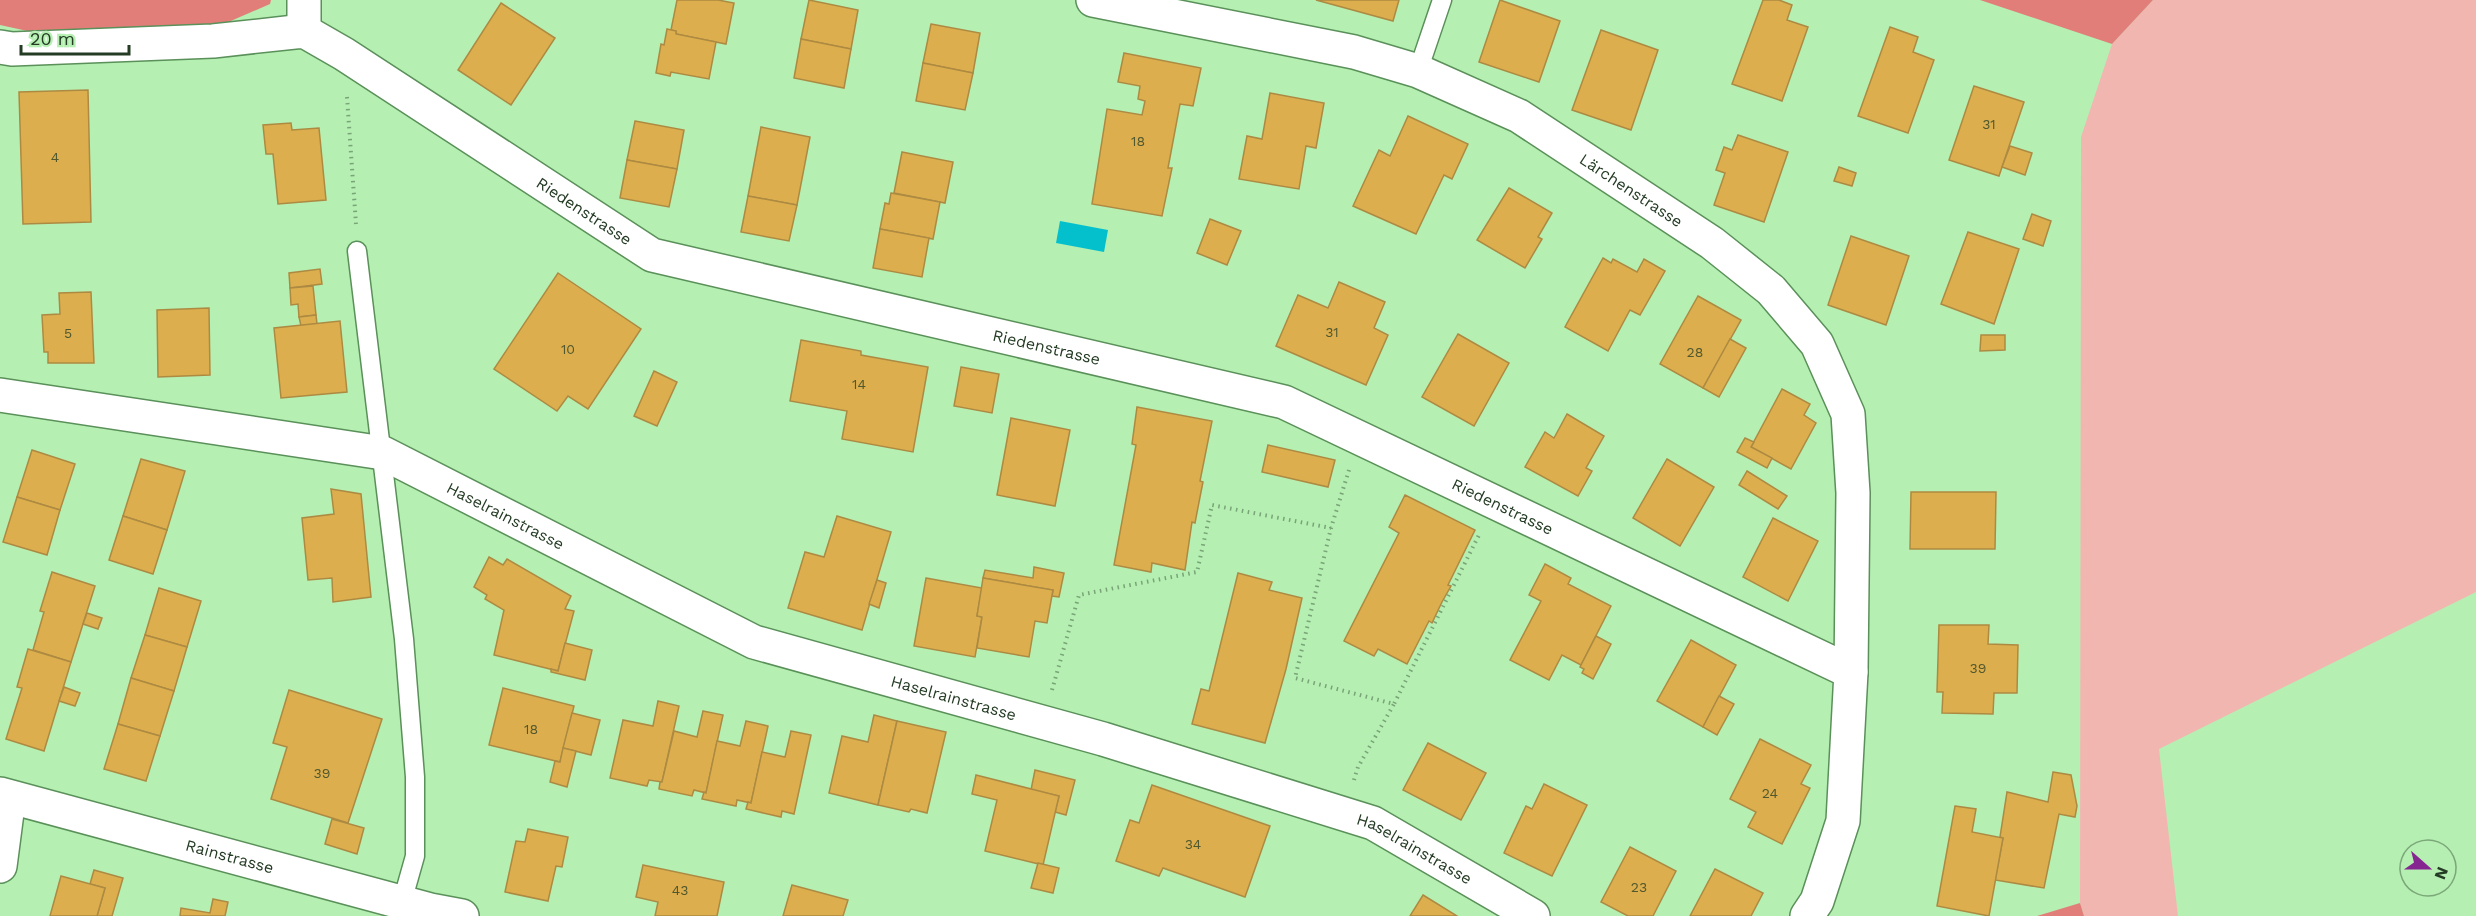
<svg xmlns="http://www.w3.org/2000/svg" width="2476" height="916" font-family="'Work Sans',sans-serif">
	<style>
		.green { fill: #f2b6b1 }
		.forest { fill: #e27e79 }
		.water { fill: #04c0cd }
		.building { fill: #dcae4e; stroke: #ad8a42; stroke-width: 1.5 }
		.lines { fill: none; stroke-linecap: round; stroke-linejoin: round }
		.service-casing { stroke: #5a9059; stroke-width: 21 }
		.minor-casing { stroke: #5a9059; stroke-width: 36 }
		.path { stroke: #78a477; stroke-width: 4; stroke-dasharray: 1.5 4.5; stroke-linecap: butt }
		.service { stroke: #fff; stroke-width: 18 }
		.minor { stroke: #fff; stroke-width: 33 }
		.labels { text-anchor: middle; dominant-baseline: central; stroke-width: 5; stroke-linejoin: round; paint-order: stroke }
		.number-label { font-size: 14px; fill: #52582e }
		.street-label { font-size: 16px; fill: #243b24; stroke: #b5efb2 }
	</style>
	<rect width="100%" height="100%" fill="#b5efb2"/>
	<polygon class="green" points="2153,0 2476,0 2476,592 2159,749 2178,916 2084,916 2080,903 2081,137 2112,44"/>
	<g class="forest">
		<polygon points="0,0 271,0 270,4 210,30 96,46 0,25"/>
		<polygon points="1980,0 2153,0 2112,44"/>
		<polygon points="2080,903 2084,916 2037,916"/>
	</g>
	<polygon class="water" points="1060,221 1108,230 1104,252 1056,243"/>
	<g class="building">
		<polygon points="677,0 718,0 734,3 726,44 676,34 676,31 671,30"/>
		<polygon points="809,0 858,10 851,49 801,39"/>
		<polygon points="1316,0 1399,0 1393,21"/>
		<polygon points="1500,0 1560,21 1539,82 1479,62"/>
		<polygon points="1763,0 1779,0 1792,5 1787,20 1808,27 1782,101 1732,84"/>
		<polygon points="501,3 555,38 511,105 458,70"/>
		<polygon points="931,24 980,33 973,73 923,63"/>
		<polygon points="1890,27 1918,37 1913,52 1934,60 1908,133 1858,116"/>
		<polygon points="667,29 676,31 676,34 716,42 709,79 671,72 670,76 656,73 661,44 664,45"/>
		<polygon points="1601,30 1658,50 1631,130 1572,110"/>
		<polygon points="801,39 851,49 844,88 794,78"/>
		<polygon points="1124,53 1201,68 1193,106 1180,104 1168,168 1172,168 1162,216 1092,204 1107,109 1142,115 1145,101 1138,99 1140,86 1118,82"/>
		<polygon points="923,63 973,73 965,110 916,101"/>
		<polygon points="1974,86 2024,102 1999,176 1949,160"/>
		<polygon points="88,90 91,222 23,224 19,92"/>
		<polygon points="1270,93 1324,103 1316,148 1306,146 1299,189 1239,179 1247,136 1262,139"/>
		<polygon points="1408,116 1468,144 1452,179 1444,175 1416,234 1353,206 1379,150 1390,156"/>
		<polygon points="635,121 684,130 677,169 627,160"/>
		<polygon points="291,123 292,130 319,128 326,200 278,204 273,154 266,154 263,125"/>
		<polygon points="761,127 810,137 797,205 748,196"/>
		<polygon points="1738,135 1788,152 1764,222 1714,205 1725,173 1716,170 1724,147 1732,150"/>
		<polygon points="2010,146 2032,153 2025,175 2002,167"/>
		<polygon points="902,152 953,162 945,203 894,193"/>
		<polygon points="627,160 677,169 669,207 620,198"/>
		<polygon points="1839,167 1856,173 1852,186 1834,181"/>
		<polygon points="1509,188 1552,213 1538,237 1542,239 1525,268 1477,240"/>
		<polygon points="891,193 940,202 933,239 880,229 885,203 889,204"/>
		<polygon points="748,196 797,205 789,241 741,232"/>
		<polygon points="2032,214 2051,221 2043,246 2023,239"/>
		<polygon points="1210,219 1241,231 1227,265 1197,253"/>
		<polygon points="880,229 929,238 922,277 873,268"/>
		<polygon points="1968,232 2019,249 1994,324 1941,304"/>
		<polygon points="1851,236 1909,256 1886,325 1828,305"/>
		<polygon points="1603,258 1611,263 1613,259 1637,272 1644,259 1665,271 1640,315 1630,310 1608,351 1565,327"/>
		<polygon points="320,269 322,284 290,288 289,273"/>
		<polygon points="558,273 641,329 588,409 568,396 557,411 494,369"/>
		<polygon points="1339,282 1385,302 1374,328 1388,335 1366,385 1276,346 1298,295 1328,308"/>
		<polygon points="313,286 316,315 299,317 298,304 291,305 290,288"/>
		<polygon points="91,292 94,363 48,363 48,352 44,352 42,315 60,314 59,293"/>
		<polygon points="1698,296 1741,320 1703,388 1660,364"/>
		<polygon points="209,308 210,375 158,377 157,310"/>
		<polygon points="316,315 317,324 301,326 299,317"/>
		<polygon points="340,321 347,392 281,398 274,328"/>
		<polygon points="1458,334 1509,363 1474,426 1422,397"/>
		<polygon points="1981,335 2005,335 2005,350 1980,351"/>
		<polygon points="1730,339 1746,348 1719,397 1703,388"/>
		<polygon points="801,340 861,351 861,355 928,367 913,452 842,439 847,411 790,401"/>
		<polygon points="961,367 999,374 992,413 954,406"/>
		<polygon points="654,371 677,382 657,426 634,416"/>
		<polygon points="1782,389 1810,404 1804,415 1816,423 1791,469 1751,447"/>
		<polygon points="1137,407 1212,421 1200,481 1203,482 1200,497 1195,523 1192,522 1185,570 1152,563 1151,572 1114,565 1136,445 1132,444"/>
		<polygon points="1567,414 1604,436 1586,468 1592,471 1578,496 1525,467 1545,432 1554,438"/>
		<polygon points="1011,418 1070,430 1055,506 997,495"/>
		<polygon points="1745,438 1754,442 1751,447 1772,458 1767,468 1737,452"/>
		<polygon points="1268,445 1335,460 1328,487 1262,472"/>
		<polygon points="32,450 75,464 60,510 17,497"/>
		<polygon points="141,459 185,471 167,530 123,516"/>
		<polygon points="1667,459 1714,487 1680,546 1633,518"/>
		<polygon points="1747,471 1787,496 1778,509 1739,485"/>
		<polygon points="331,489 361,494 371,597 333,602 332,578 308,580 302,518 334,514"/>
		<polygon points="1911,492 1996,492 1995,549 1910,549"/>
		<polygon points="1405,495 1475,530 1448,585 1451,586 1442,602 1432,623 1429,621 1407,664 1378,649 1374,656 1344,641 1399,533 1389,527"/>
		<polygon points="17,497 60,510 47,555 3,542"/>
		<polygon points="123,516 167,530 153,574 109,560"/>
		<polygon points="837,516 891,532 862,630 788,608 805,552 824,557"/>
		<polygon points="1773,518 1818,541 1788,601 1743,577"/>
		<polygon points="489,557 503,565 507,559 571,596 565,609 574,611 558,671 494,655 504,610 485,599 487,595 474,587"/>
		<polygon points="1545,564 1571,578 1568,584 1611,606 1581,665 1562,655 1549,680 1510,660 1541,601 1529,595"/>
		<polygon points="1034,567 1064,573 1059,597 1052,596 1053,590 983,578 985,570 1033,578"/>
		<polygon points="52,572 95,586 71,662 33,650 44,612 40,611"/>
		<polygon points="1238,573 1272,582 1269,590 1302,598 1286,669 1265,743 1192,724 1201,689 1209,691"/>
		<polygon points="926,578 982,588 977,616 982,617 975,657 914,646"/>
		<polygon points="983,578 1053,590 1047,623 1035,621 1029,657 977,648 982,617 977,616"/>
		<polygon points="877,580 886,583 879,608 869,604"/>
		<polygon points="159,588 201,601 187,647 145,635"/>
		<polygon points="87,613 102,618 98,629 83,624"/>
		<polygon points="1939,625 1989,625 1988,644 2018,645 2017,693 1994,693 1993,714 1942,713 1943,692 1937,692"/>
		<polygon points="145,635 187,647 174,691 131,678"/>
		<polygon points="1596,636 1611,644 1593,679 1582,673 1584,669 1580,667"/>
		<polygon points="1691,640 1736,665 1703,727 1657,701"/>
		<polygon points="565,643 592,650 585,680 551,672 551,669 558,671"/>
		<polygon points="28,649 71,662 44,751 6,739 22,688 17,687"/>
		<polygon points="131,678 174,691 160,736 118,724"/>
		<polygon points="64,687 80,693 75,706 59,701"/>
		<polygon points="503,688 574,706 560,762 489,745"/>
		<polygon points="289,690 382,719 348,823 271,799 287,747 273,743"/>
		<polygon points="1719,696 1734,704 1717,735 1703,727"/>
		<polygon points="658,701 679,706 662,782 649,780 647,786 610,778 623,720 653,726"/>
		<polygon points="703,711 723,715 706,793 694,790 692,796 659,789 660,782 662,782 674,731 697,737"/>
		<polygon points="572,713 600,720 591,755 563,748"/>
		<polygon points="874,715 897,721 878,805 829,793 842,736 868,742"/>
		<polygon points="746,721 768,726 751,803 737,800 736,806 702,799 704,792 706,793 717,741 740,746"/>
		<polygon points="897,721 946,732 927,813 911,809 909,812 878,805"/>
		<polygon points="118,724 160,736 146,781 104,769"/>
		<polygon points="791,731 811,735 794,814 782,811 781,817 746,809 748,802 751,803 762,752 785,757"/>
		<polygon points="1760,739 1811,765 1801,784 1810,788 1782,844 1748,827 1756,812 1730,799"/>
		<polygon points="1428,743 1486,773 1461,820 1403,790"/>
		<polygon points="563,748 576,751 567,787 550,782 555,761 560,762"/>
		<polygon points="1035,770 1075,780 1066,815 1055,812 1059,796 1031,790"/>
		<polygon points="2053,772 2071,775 2077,806 2075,817 2059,814 2044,888 1995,880 2003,838 2000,837 2007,792 2048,802"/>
		<polygon points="976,775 1059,796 1043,865 985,851 997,800 972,794"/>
		<polygon points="1544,784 1587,805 1552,876 1504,853 1526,806 1532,809"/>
		<polygon points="1152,785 1270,826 1245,897 1163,868 1159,876 1116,861 1130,820 1139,823"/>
		<polygon points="1955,806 1976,809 1972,832 2003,838 1989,916 1937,906"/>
		<polygon points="332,819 364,828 357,854 325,844"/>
		<polygon points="528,829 568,837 562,867 556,866 548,901 505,892 516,841 525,842"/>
		<polygon points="1630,847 1676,871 1653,916 1628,916 1601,902"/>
		<polygon points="1038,863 1059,868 1053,893 1031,888"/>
		<polygon points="643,865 724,882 717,916 655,916 658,902 636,897"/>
		<polygon points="1715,869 1763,893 1751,916 1690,916"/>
		<polygon points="94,870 123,878 112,916 97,916 105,888 90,884"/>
		<polygon points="61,876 105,888 97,916 50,916"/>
		<polygon points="792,885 848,900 843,916 783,916"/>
		<polygon points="1423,895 1457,916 1410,916"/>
		<polygon points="213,899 228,902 225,916 180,916 181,908 210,913"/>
	</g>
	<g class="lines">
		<g class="service-casing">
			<g id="service">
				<polyline points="1418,71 1442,0"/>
				<polyline points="357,251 404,639 415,777 415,856 402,902"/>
			</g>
		</g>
		<g class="minor-casing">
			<g id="minor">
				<path id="s1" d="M1093 0 1354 52 1418 71 1519 116 1712 243 1771 290 1817 344 1848 414 1853 493 1851 672"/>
				<polyline points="304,31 304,0"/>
				<path id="s2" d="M0 47 12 49 213 41 304 31 344 54 652 255 1284 402 1851 672 1843 821 1817 901 1807 916"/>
				<path id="s3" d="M0 395 383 453 754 642 1103 739 1373 823 1533 916"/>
				<path id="s4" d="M0 794 430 910 462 916"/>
				<polyline points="0,866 9,797"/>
			</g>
		</g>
		<g class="path">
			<polyline points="347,97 356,224"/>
			<polyline points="1349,470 1331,528 1295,678 1394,704 1480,533"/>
			<polyline points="1052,690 1079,595 1197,572 1212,505 1331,528"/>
			<polyline points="1354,780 1358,767 1394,704"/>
		</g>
		<use href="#service" class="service"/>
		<use href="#minor" class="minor"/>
	</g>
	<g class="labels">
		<g class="number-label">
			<text x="1989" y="124">31</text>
			<text x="1138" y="141">18</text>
			<text x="55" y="157">4</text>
			<text x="1332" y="332">31</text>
			<text x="68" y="333">5</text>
			<text x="568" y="349">10</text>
			<text x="1695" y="352">28</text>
			<text x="859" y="384">14</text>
			<text x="1978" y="668">39</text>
			<text x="531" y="729">18</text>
			<text x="322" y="773">39</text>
			<text x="1770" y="793">24</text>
			<text x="1193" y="844">34</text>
			<text x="1639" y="887">23</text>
			<text x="680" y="890">43</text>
		</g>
		<g class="street-label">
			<text stroke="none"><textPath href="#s1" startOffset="578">Lärchenstrasse</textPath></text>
			<text stroke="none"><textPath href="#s2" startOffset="638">Riedenstrasse</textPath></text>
			<text stroke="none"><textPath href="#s2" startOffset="1124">Riedenstrasse</textPath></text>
			<text stroke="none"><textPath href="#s2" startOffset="1610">Riedenstrasse</textPath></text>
			<text stroke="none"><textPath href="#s3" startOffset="525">Haselrainstrasse</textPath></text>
			<text stroke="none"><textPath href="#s3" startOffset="1011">Haselrainstrasse</textPath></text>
			<text stroke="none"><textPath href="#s3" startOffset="1497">Haselrainstrasse</textPath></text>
			<text stroke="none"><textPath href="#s4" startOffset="238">Rainstrasse</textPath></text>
		</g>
	</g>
	<g transform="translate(2428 868) rotate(111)"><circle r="28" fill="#b5efb2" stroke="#7ba779" stroke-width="1.5"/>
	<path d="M0-4.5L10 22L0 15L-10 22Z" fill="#862791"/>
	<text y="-9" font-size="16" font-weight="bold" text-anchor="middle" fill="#243b24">N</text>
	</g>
	<path d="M21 45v9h108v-9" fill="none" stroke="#243b24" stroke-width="3"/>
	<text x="30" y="45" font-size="18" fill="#243b24" stroke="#b5efb2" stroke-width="4.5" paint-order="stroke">20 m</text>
</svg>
